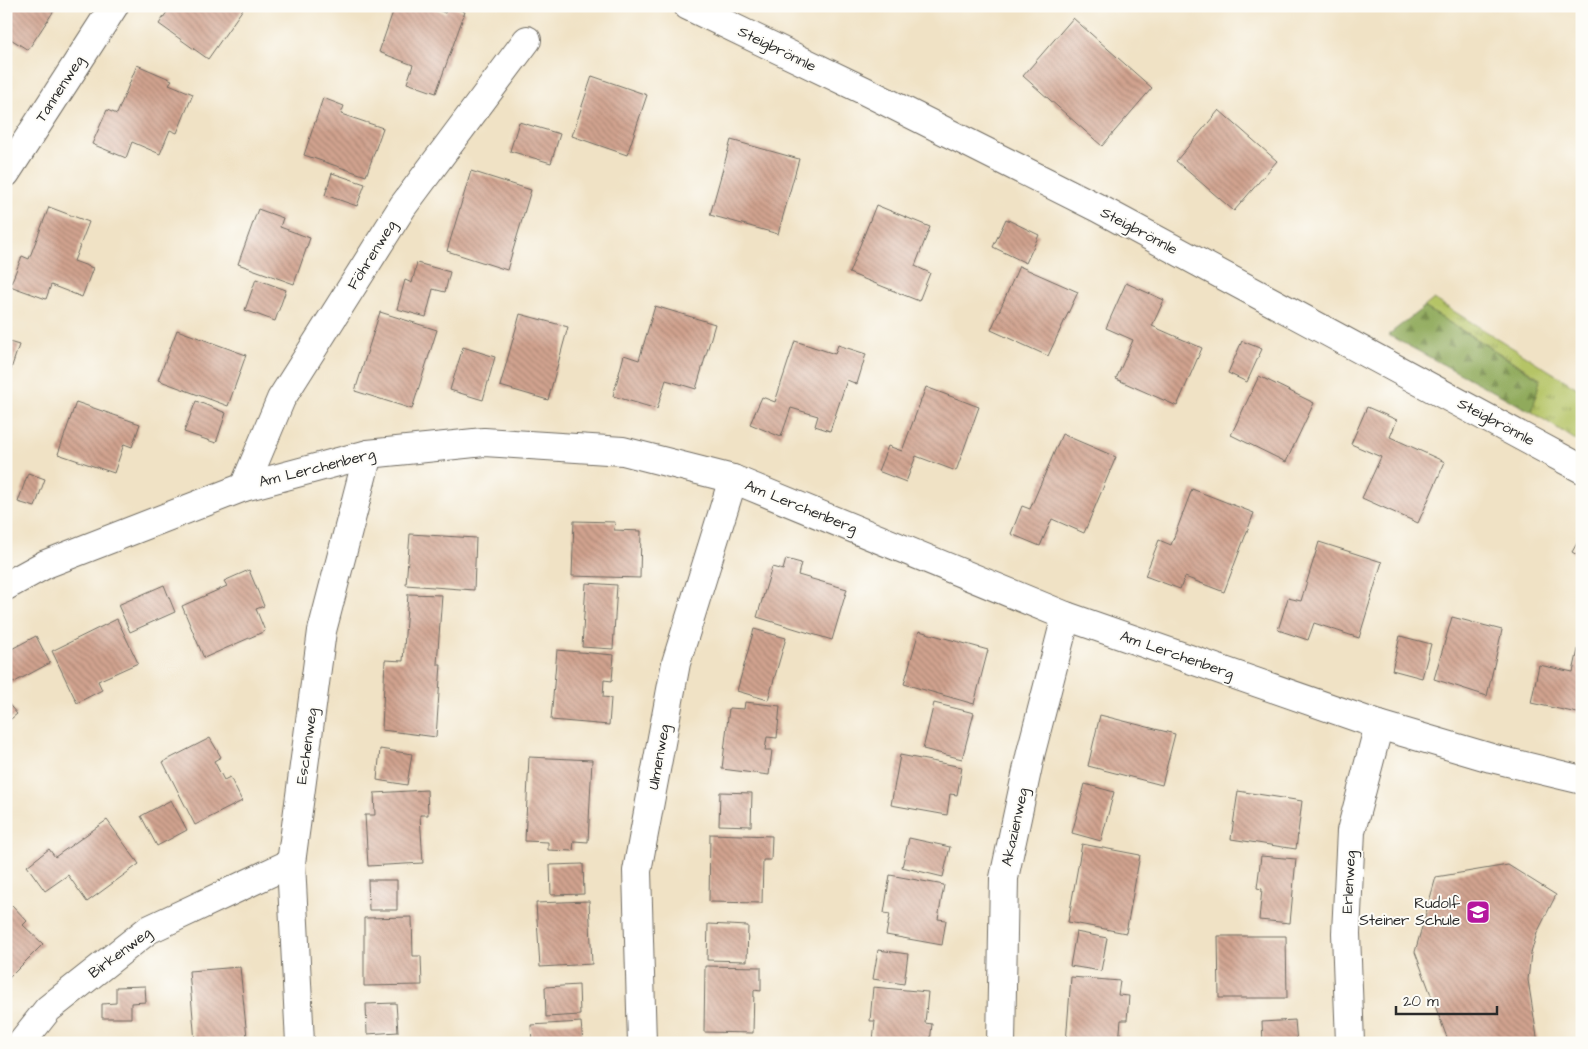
<svg xmlns="http://www.w3.org/2000/svg" width="1588" height="1049" font-family="'Architects Daughter',sans-serif">
	<style>
		.grass { fill: url(#grass-tufts); stroke: #707848 }
		.forest { fill: url(#forest-firs); stroke: #5e6a43 }
		.building { fill: url(#building-back-hatch) }
		.lines { fill: none; stroke-linecap: round; stroke-linejoin: round }
		.minor-casing { stroke: #706b61; stroke-width: 30 }
		.minor { stroke: #fff; stroke-width: 28 }
		.labels { text-anchor: middle; dominant-baseline: central; stroke-width: 4; stroke-linejoin: round; paint-order: stroke }
		.street-label { font-size: 15px; fill: #2b2b2b; stroke: #fdfcf7 }
		.poi-label { font-size: 15px; fill: #2b2b2b; stroke: #fdfcf7; text-anchor: end }
	</style>
	<defs>
		<pattern id="grass-tufts" width="24" height="20" patternUnits="userSpaceOnUse" patternTransform="scale(1.25)"><rect width="24" height="20" fill="#b5c466"/><path d="M3 7l-1-3M5 7V3M7 7l1-3M15 17l-1-3M17 17v-4M19 17l1-3" fill="none" stroke="#939f54"/></pattern>
		<pattern id="forest-firs" width="22" height="20" patternUnits="userSpaceOnUse" patternTransform="scale(1.25)"><rect width="22" height="20" fill="#90aa5b"/><path d="M5 1l3.5 6h-7zM16 11l3.5 6h-7z" fill="#768b4b"/></pattern>
		<pattern id="building-back-hatch" width="6" height="6" patternUnits="userSpaceOnUse" patternTransform="scale(1.25)"><rect width="6" height="6" fill="#d1a38f"/><path d="M-1 5l2 2M0 0l6 6M5-1l2 2" fill="none" stroke="#aa8575"/></pattern>
	</defs>
	<rect width="100%" height="100%" fill="#fdfcf7"/>
	<filter id="ink" filterUnits="userSpaceOnUse"><feTurbulence type="fractalNoise" baseFrequency=".02" numOctaves="2"/><feDisplacementMap in="SourceGraphic" scale="10" xChannelSelector="R" yChannelSelector="G"/><feConvolveMatrix kernelMatrix="1 2 1 2 8 2 1 2 1" color-interpolation-filters="sRGB"/></filter>
	<filter id="wash" filterUnits="userSpaceOnUse"><feTurbulence type="fractalNoise" baseFrequency=".0096" numOctaves="4" result="noise"/><feDisplacementMap in="SourceGraphic" scale="20" xChannelSelector="R" yChannelSelector="G"/><feGaussianBlur stdDeviation="1.12" result="paint"/><feColorMatrix in="noise" values="0 0 0 0 0 0 0 0 0 0 0 0 0 0 0 0 0 1.4 0 .05"/><feComposite in="paint" operator="in"/></filter>
	<g filter="url(#wash)">
		<rect width="100%" height="100%" fill="#f0e2c5"/>
		<polygon class="grass" points="1434,299 1582,391 1582,444 1532,412 1540,378 1424,307"/>
		<polygon class="forest" points="1424,307 1540,379 1532,412 1388,335"/>
		<g id="blocks">
			<g class="building">
				<polygon points="6,6 57,6 28,50 6,36"/>
				<polygon points="171,6 245,6 208,59 159,24"/>
				<polygon points="395,6 428,6 445,13 450,6 465,12 436,93 407,83 413,65 379,52"/>
				<polygon points="1073,18 1152,88 1102,146 1023,76"/>
				<polygon points="137,65 172,80 169,84 193,94 177,133 170,130 160,154 132,142 126,158 92,144 107,110 117,114"/>
				<polygon points="592,76 647,95 627,155 572,136"/>
				<polygon points="323,98 344,106 341,114 383,128 366,176 304,155"/>
				<polygon points="1219,110 1277,161 1234,211 1176,161"/>
				<polygon points="519,122 560,134 551,163 510,151"/>
				<polygon points="731,140 799,159 778,234 710,215"/>
				<polygon points="471,171 531,190 507,270 447,251"/>
				<polygon points="332,173 365,184 357,206 325,195"/>
				<polygon points="876,205 930,227 915,266 930,273 919,301 849,273"/>
				<polygon points="49,207 89,222 74,261 93,268 82,297 51,285 46,299 10,286 22,256 29,259"/>
				<polygon points="258,209 283,218 280,227 310,238 294,284 238,264"/>
				<polygon points="1006,219 1039,235 1026,263 993,247"/>
				<polygon points="417,263 450,272 445,292 433,289 426,317 397,309 405,280 412,283"/>
				<polygon points="1019,266 1078,292 1048,356 991,330"/>
				<polygon points="256,279 286,290 275,321 245,310"/>
				<polygon points="1126,283 1164,300 1152,326 1202,348 1177,406 1116,379 1133,340 1106,328"/>
				<polygon points="655,306 715,324 696,389 666,380 657,409 613,396 624,355 639,360"/>
				<polygon points="380,312 437,330 412,409 355,391"/>
				<polygon points="520,314 568,327 548,400 500,386"/>
				<polygon points="177,330 246,355 228,406 158,380"/>
				<polygon points="6,341 19,345 10,372 6,370"/>
				<polygon points="795,341 835,354 838,345 866,354 857,384 847,380 830,431 815,426 818,416 791,408 781,437 750,424 762,397 775,402"/>
				<polygon points="1242,341 1262,349 1247,382 1228,373"/>
				<polygon points="463,347 495,357 483,400 450,390"/>
				<polygon points="1259,376 1314,403 1286,462 1231,435"/>
				<polygon points="926,387 979,407 956,471 916,456 906,482 878,471 888,446 902,451"/>
				<polygon points="196,401 226,413 216,443 184,432"/>
				<polygon points="76,402 140,424 132,447 124,444 114,473 58,454"/>
				<polygon points="1367,407 1397,420 1390,437 1445,462 1418,523 1362,498 1381,457 1351,444"/>
				<polygon points="1062,434 1116,457 1084,533 1052,519 1040,546 1011,534 1022,506 1030,509"/>
				<polygon points="28,473 45,479 35,507 18,502"/>
				<polygon points="1192,489 1254,513 1224,592 1185,577 1180,589 1145,576 1159,540 1171,545"/>
				<polygon points="574,521 615,522 614,530 641,531 640,578 572,576"/>
				<polygon points="410,534 476,538 474,590 406,585"/>
				<polygon points="1580,538 1582,539 1582,558 1572,552"/>
				<polygon points="1319,542 1382,562 1359,638 1314,623 1308,640 1278,630 1288,598 1301,601"/>
				<polygon points="786,559 801,563 798,575 847,589 832,640 757,617 772,567 783,570"/>
				<polygon points="249,570 264,606 256,609 265,631 204,658 182,606 227,586 224,581"/>
				<polygon points="586,583 617,585 613,649 582,647"/>
				<polygon points="164,585 175,612 130,632 118,605"/>
				<polygon points="408,594 442,595 437,664 441,664 436,737 382,730 385,660 403,661"/>
				<polygon points="1452,617 1502,630 1487,696 1434,679"/>
				<polygon points="117,619 138,663 98,681 102,690 77,703 52,651"/>
				<polygon points="754,629 786,638 768,700 737,691"/>
				<polygon points="919,631 988,650 974,704 904,684"/>
				<polygon points="36,636 50,663 9,685 6,679 6,652"/>
				<polygon points="1400,636 1431,644 1422,678 1392,670"/>
				<polygon points="1580,641 1582,714 1531,703 1539,665 1573,672"/>
				<polygon points="557,650 614,655 612,681 604,680 603,697 611,698 609,725 551,720"/>
				<polygon points="6,701 17,714 6,723"/>
				<polygon points="745,702 780,706 777,738 767,737 765,750 772,750 769,775 722,769 729,708 744,709"/>
				<polygon points="934,703 974,713 962,759 923,749"/>
				<polygon points="1100,715 1175,734 1162,785 1088,766"/>
				<polygon points="210,738 221,757 214,761 224,780 230,777 242,801 195,825 163,762"/>
				<polygon points="380,749 412,754 407,785 377,780"/>
				<polygon points="900,755 962,767 957,795 950,794 947,815 891,805"/>
				<polygon points="529,757 592,760 588,842 574,841 573,851 548,850 548,842 525,841"/>
				<polygon points="1085,784 1114,792 1101,841 1072,833"/>
				<polygon points="427,790 428,815 420,815 423,863 368,866 365,815 375,815 374,793"/>
				<polygon points="1238,791 1302,801 1296,849 1231,839"/>
				<polygon points="720,792 752,793 751,826 719,825"/>
				<polygon points="171,800 187,830 157,846 141,816"/>
				<polygon points="107,820 139,864 87,902 68,875 45,891 27,866 49,849 55,857"/>
				<polygon points="710,834 772,836 771,860 763,860 762,903 709,902"/>
				<polygon points="909,838 950,847 943,877 902,867"/>
				<polygon points="1082,844 1140,855 1126,933 1068,922"/>
				<polygon points="1261,856 1296,859 1290,923 1259,920 1262,889 1257,888"/>
				<polygon points="583,864 584,894 551,895 550,865"/>
				<polygon points="1508,865 1556,895 1537,933 1531,953 1528,980 1538,1043 1449,1043 1415,952 1436,877"/>
				<polygon points="890,875 944,885 938,919 946,920 942,945 886,935 890,914 884,913"/>
				<polygon points="368,880 397,880 397,910 369,910"/>
				<polygon points="589,901 592,964 540,967 536,903"/>
				<polygon points="12,905 27,921 23,925 43,944 6,981 6,911"/>
				<polygon points="412,917 413,956 421,956 422,985 364,986 364,918"/>
				<polygon points="708,924 748,926 747,961 707,960"/>
				<polygon points="1076,932 1107,938 1101,971 1070,966"/>
				<polygon points="1218,936 1286,936 1287,998 1219,998"/>
				<polygon points="878,950 908,954 904,984 873,979"/>
				<polygon points="705,966 761,967 761,991 754,990 753,1033 704,1032"/>
				<polygon points="240,967 247,1037 195,1042 189,971"/>
				<polygon points="1071,977 1120,981 1118,995 1129,996 1127,1020 1121,1020 1119,1043 1066,1043"/>
				<polygon points="579,985 580,1015 546,1017 545,987"/>
				<polygon points="145,986 146,1002 131,1003 131,1018 102,1018 102,1004 116,1003 116,987"/>
				<polygon points="873,987 928,992 925,1023 932,1024 930,1043 873,1041 875,1021 870,1021"/>
				<polygon points="396,1003 398,1032 367,1034 366,1004"/>
				<polygon points="1295,1020 1297,1043 1263,1043 1262,1022"/>
				<polygon points="581,1022 583,1043 532,1043 531,1025"/>
				<polygon points="422,1040 422,1043 385,1043 385,1041"/>
			</g>
		</g>
	</g>
	<g filter="url(#ink)">
		<use href="#blocks" fill-opacity="0" stroke="#706b61" stroke-width="1"/>
		<g class="lines">
			<g class="minor-casing">
				<g id="minor">
					<polyline points="688,6 863,90 1096,207 1582,469"/>
					<polyline points="6,173 114,6"/>
					<polyline points="244,487 281,399 403,206 527,40"/>
					<polyline points="6,586 46,564 244,487 368,454 484,442 623,451 733,479 1066,616 1379,725 1491,758 1582,780"/>
					<polyline points="21,1043 48,1009 148,930 291,863"/>
					<polyline points="300,1043 291,863 322,631 368,454"/>
					<polyline points="642,1043 637,871 676,663 733,479"/>
					<polyline points="1001,1043 1004,878 1031,752 1066,616"/>
					<polyline points="1350,1043 1346,933 1351,831 1379,725"/>
				</g>
			</g>
			<use href="#minor" class="minor"/>
		</g>
	</g>
	<defs>
		<g id="school-square" transform="scale(1.25)"><rect x="-9" y="-9" width="18" height="18" rx="4" fill="#b5179e" stroke="#fdfcf7"/><path d="M0-5L7-2L0 1L-7-2ZM-4 1L0 2.5L4 1V4Q0 6-4 4Z" fill="#fff"/></g>
	</defs>
	<g fill-rule="evenodd">
		<use href="#school-square" x="1478" y="912"/>
	</g>
	<g class="labels">
		<g class="street-label">
			<text transform="translate(777 49) rotate(26)">Steigbrönnle</text>
			<text transform="translate(60 89) rotate(-57)">Tannenweg</text>
			<text transform="translate(1139 231) rotate(28)">Steigbrönnle</text>
			<text transform="translate(372 255) rotate(-58)">Föhrenweg</text>
			<text transform="translate(1496 422) rotate(28)">Steigbrönnle</text>
			<text transform="translate(317 468) rotate(-14)">Am Lerchenberg</text>
			<text transform="translate(801 507) rotate(22)">Am Lerchenberg</text>
			<text transform="translate(1177 655) rotate(19)">Am Lerchenberg</text>
			<text transform="translate(307 746) rotate(-82)">Eschenweg</text>
			<text transform="translate(659 757) rotate(-80)">Ulmenweg</text>
			<text transform="translate(1015 827) rotate(-78)">Akazienweg</text>
			<text transform="translate(1349 882) rotate(-87)">Erlenweg</text>
			<text transform="translate(120 953) rotate(-37)">Birkenweg</text>
		</g>
		<g class="poi-label">
			<text x="1460" y="903">Rudolf<tspan x="1460" dy="17">Steiner Schule</tspan></text>
		</g>
	</g>
	<rect width="1588" height="1049" fill="none" stroke="#fdfcf7" stroke-width="25"/>
	<path d="M1396 1006v8h101v-8" fill="none" stroke="#2b2b2b" stroke-width="2.5"/>
	<text x="1403" y="1006" font-size="15" fill="#2b2b2b" stroke="#fdfcf7" stroke-width="4" paint-order="stroke">20 m</text>
</svg>
